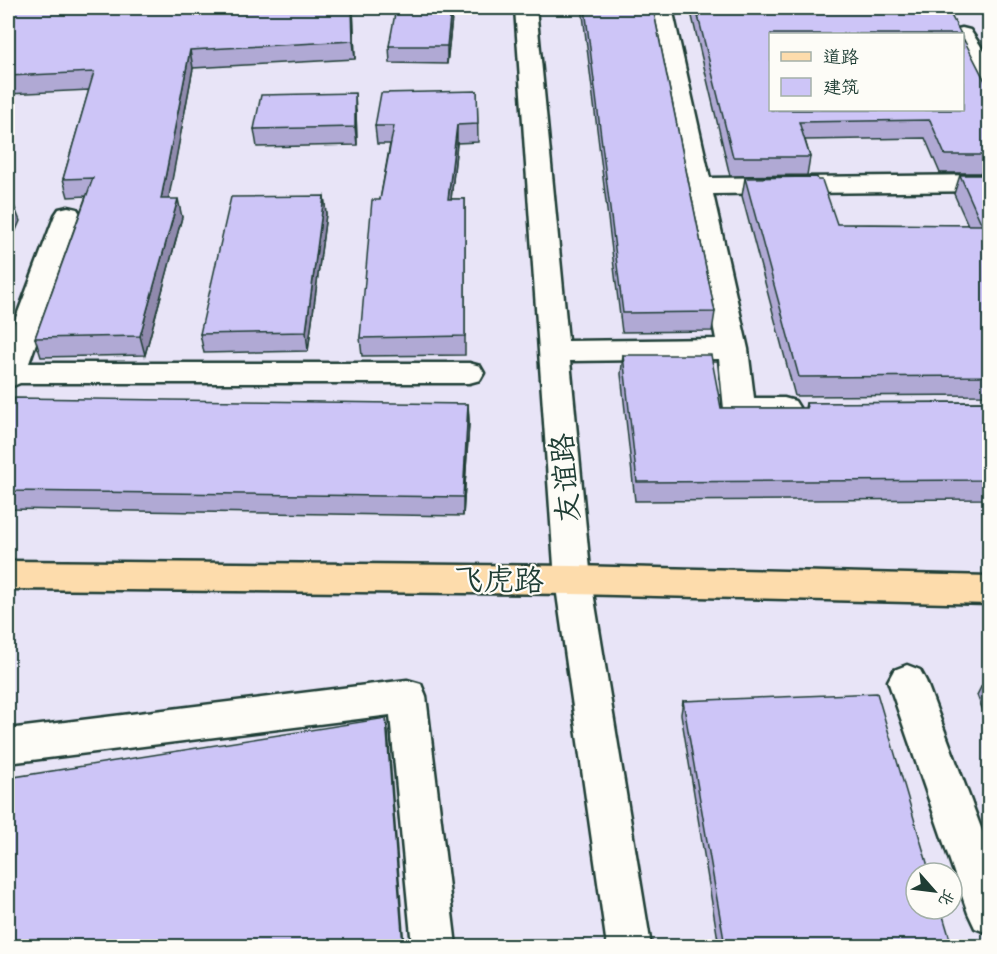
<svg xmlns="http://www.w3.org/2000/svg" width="997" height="954" font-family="Caveat,'LXGW WenKai TC',sans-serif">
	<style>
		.built { fill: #e8e4f7; fill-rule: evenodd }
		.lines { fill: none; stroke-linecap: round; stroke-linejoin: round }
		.minor-casing { stroke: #1f3d34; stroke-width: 5 }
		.major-casing { stroke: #1f3d34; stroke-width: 5 }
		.minor { fill: #fdfcf7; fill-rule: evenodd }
		.major { fill: #fddcac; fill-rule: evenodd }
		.wall { fill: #b0a9d4; stroke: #1f3d34; stroke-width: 1.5 }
		.shaded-wall { fill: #908aad; stroke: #1f3d34; stroke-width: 1.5 }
		.building { fill: #cdc5f7; stroke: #1f3d34; stroke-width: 1.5 }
		.labels { text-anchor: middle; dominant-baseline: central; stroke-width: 4.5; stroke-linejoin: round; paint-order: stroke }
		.street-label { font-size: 30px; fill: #1f3d34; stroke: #fdfcf7 }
	</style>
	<rect width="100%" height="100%" fill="#f3f1f7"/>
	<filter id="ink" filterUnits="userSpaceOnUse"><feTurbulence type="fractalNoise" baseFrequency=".0167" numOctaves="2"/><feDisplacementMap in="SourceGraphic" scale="12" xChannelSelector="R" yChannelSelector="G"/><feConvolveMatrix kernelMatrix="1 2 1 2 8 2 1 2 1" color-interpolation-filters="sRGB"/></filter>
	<g filter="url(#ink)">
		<path class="built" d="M8 8H989V946H8ZM770 34H962V110H770ZM916 873H952V909H916Z"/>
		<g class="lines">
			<g class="minor-casing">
				<g id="minor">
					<path d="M515 8H536L568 341 716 339 651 8H672L710 178 990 175V191L713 194 748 349 754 398H784L795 401 800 409 795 417C775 422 749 422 729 417L724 409 719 359 570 361 591 580 651 946H607L555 580Z"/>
					<polygon points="962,28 970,30 990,60 990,86 982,84 962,53 962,34 951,34 954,30"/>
					<polygon points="68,207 77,209 81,215 29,363 469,363 480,366 484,373 480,380 469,383 20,383 8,388 8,339 55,215 59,209"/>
					<polygon points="907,665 920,670 926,681 990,852 990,934 975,928 968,913 888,681 894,670"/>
					<polygon points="407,680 421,684 426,696 456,946 412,946 390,715 8,763 8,729"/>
				</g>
			</g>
			<g class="major-casing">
				<polygon id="major" points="8,561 573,566 990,576 990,604 573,594 8,589"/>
			</g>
			<use href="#minor" class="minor"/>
			<use href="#major" class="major"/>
		</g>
		<g class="wall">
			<polygon points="8,8 353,8 355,59 193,68 168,199 182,217 145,355 41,357 35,338 86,196 68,197 63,179 89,90 8,94"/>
			<polygon points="453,8 447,64 390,63 389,46"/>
			<polygon points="583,8 653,8 715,312 712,331 622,332 583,15"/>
			<polygon points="690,8 947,8 990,91 990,173 940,173 925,138 805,140 810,157 807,175 730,176"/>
			<polygon points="477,91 478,142 457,143 451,199 465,199 465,355 362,356 360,338 380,200 390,144 377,144 375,126"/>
			<polygon points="356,111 357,145 257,147 254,129"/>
			<polygon points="960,175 990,175 990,395 795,396 742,196 745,178 837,224 968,225 954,194"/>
			<polygon points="324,196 326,214 308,351 204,353 200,334"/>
			<polygon points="623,355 721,408 805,408 806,403 990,402 990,499 635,501 621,374"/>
			<polygon points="468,404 469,423 463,516 8,509 8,416"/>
			<polygon points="984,681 990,681 990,729 977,695"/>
			<polygon points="683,701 952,946 719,946 681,714"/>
		</g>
		<g class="shaded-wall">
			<polygon points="352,8 353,8 355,59 353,41"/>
			<polygon points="451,8 453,8 447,64 447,46"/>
			<polygon points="190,50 193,68 165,218 161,199"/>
			<polygon points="355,93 356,111 357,145 355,127"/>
			<polygon points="457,125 457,143 449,218 448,199"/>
			<polygon points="324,196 326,214 308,351 306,332"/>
			<polygon points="178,199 182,217 145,355 140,336"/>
			<polygon points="13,203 20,221 8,249 8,216"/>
			<polygon points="468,404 469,423 463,516 463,497"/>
			<polygon points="386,718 388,731 404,946 403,946"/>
		</g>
		<g class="building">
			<polygon points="8,8 352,8 353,41 190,50 161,199 178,199 140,336 35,338 93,178 63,179 94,72 8,76"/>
			<polygon points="396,8 451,8 447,46 389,46"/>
			<polygon points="585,8 653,8 715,312 623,313"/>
			<polygon points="696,8 947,8 961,34 771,34 771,110 963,110 963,38 990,91 990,155 945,155 930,120 799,122 810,157 733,157"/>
			<polygon points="477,91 478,124 457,125 448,199 465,199 465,336 360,338 372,200 380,200 394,126 375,126 381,93"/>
			<polygon points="355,93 355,127 254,129 261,95"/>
			<polygon points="960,175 990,175 990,376 799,377 745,178 817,177 818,180 822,180 837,224 982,225"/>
			<polygon points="324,196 306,332 200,334 231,197"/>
			<polygon points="8,203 13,203 8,216"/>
			<polygon points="623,355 711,355 721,408 807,408 806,403 990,402 990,480 637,482"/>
			<polygon points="15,398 468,404 463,497 8,491 8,416"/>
			<polygon points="984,681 990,681 990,696"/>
			<polygon points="877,693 930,873 916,873 916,909 941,909 952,946 725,946 683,701"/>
			<polygon points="386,718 403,946 8,946 8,778"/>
		</g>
	</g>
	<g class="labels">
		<g class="street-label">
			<text transform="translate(565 478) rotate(-95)">友谊路</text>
			<text transform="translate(499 580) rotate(1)">飞虎路</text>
		</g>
	</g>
	<rect width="997" height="954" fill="none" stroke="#fdfcf7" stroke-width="30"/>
	<rect x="15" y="15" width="967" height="924" fill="none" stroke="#1f3d34" stroke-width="2" filter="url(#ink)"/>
	<rect x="769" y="33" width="195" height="78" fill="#fdfcf7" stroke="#a4b0a9" stroke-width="1.5"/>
	<rect x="781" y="52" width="30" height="9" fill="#fddcac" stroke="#a4b0a9" stroke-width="1.5"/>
	<text x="823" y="63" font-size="18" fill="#1f3d34">道路</text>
	<rect x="781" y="78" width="30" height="18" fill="#cdc5f7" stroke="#a4b0a9" stroke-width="1.5"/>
	<text x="823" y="93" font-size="18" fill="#1f3d34">建筑</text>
	<g transform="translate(934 891) rotate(118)"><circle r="28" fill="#fdfcf7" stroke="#a4b0a9" stroke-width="1.5"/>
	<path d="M0-4.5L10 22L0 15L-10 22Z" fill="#1f3d34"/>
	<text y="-9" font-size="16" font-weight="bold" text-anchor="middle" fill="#1f3d34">北</text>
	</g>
</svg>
